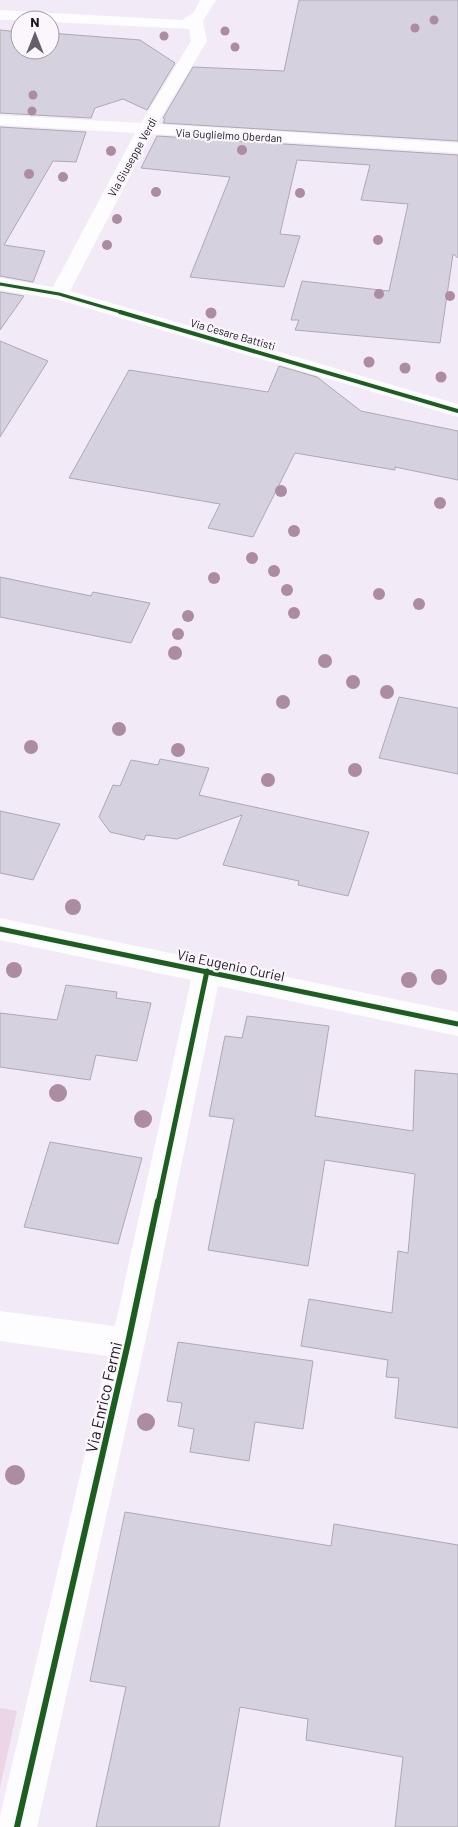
<svg xmlns="http://www.w3.org/2000/svg" width="458" height="1827" font-family="Barlow,sans-serif">
	<style>
		.green { fill: #ecd5e4 }
		.building { fill: #d6d1de; stroke: #ada8b4 }
		.lines { fill: none; stroke-linecap: round; stroke-linejoin: round }
		.minor { fill: #fdfcfe; fill-rule: evenodd }
		.cycleway-far3-casing { stroke: #faf6fc; stroke-width: 5 }
		.cycleway-far2-casing { stroke: #faf6fc; stroke-width: 6 }
		.cycleway-far1-casing { stroke: #faf6fc; stroke-width: 8 }
		.cycleway-casing { stroke: #faf6fc; stroke-width: 9 }
		.cycleway-far3 { stroke: #1b5e20; stroke-width: 3 }
		.cycleway-far2 { stroke: #1b5e20; stroke-width: 4 }
		.cycleway-far1 { stroke: #1b5e20; stroke-width: 5 }
		.cycleway { stroke: #1b5e20; stroke-width: 6 }
		.tree { fill: #ac8ca0 }
		.labels { text-anchor: middle; dominant-baseline: central; stroke-width: 4.5; stroke-linejoin: round; paint-order: stroke }
		.far-street-label { font-size: 11px; fill: #1a131e; stroke: #faf6fc }
		.street-label { font-size: 14px; fill: #1a131e; stroke: #faf6fc }
		.near-street-label { font-size: 16px; fill: #1a131e; stroke: #faf6fc }
	</style>
	<rect width="100%" height="100%" fill="#f2eaf7"/>
	<polygon class="green" points="0,1708 17,1711 0,1788"/>
	<g class="building">
		<polygon points="299,0 458,0 458,141 163,123 165,119 163,118 193,67 284,71"/>
		<polygon points="0,30 20,32 20,50 50,50 50,33 140,40 175,63 147,110 123,99 95,108 91,118 0,113"/>
		<polygon points="0,127 86,132 76,162 53,161 4,245 45,251 33,282 0,276"/>
		<polygon points="157,136 458,155 458,258 453,254 440,343 295,330 299,320 291,320 302,281 389,291 408,204 361,200 370,165 297,160 280,234 300,236 284,287 190,277 230,177 141,168"/>
		<polygon points="0,292 24,296 0,330"/>
		<polygon points="0,341 48,361 0,437"/>
		<polygon points="279,366 317,377 361,411 458,431 458,480 395,467 395,470 295,453 253,537 208,528 220,504 69,478 129,370 268,392"/>
		<polygon points="0,577 91,596 93,592 150,603 131,643 0,617"/>
		<polygon points="399,697 458,708 458,774 379,758"/>
		<polygon points="160,759 209,768 199,795 369,832 348,896 298,885 299,881 223,865 242,815 177,839 146,835 144,840 110,832 99,817 113,785 120,786 131,760 158,765"/>
		<polygon points="0,811 60,824 33,880 0,873"/>
		<polygon points="66,985 117,992 116,998 151,1003 137,1061 96,1055 90,1080 0,1067 0,1013 57,1020"/>
		<polygon points="247,1016 329,1026 315,1116 413,1131 415,1070 458,1074 458,1428 395,1418 399,1378 386,1377 388,1360 301,1346 309,1299 392,1313 398,1251 408,1253 415,1174 325,1160 308,1266 208,1250 234,1119 209,1116 225,1036 242,1038"/>
		<polygon points="50,1142 142,1158 118,1244 24,1227"/>
		<polygon points="178,1342 313,1361 303,1429 255,1422 249,1461 190,1452 194,1429 178,1426 182,1403 167,1401"/>
		<polygon points="125,1512 331,1546 334,1524 458,1545 458,1827 395,1827 403,1757 306,1740 308,1719 240,1707 219,1827 96,1827 126,1687 90,1681"/>
	</g>
	<g class="lines">
		<g class="minor">
			<polygon points="200,0 216,0 203,21 207,41 157,124 458,143 458,153 152,134 70,291 458,404 458,417 56,299 0,290 0,278 53,287 135,133 0,125 0,115 141,123 191,41 189,29 50,22 50,20 0,20 0,10 182,20 194,12"/>
			<polygon points="0,918 458,1012 458,1036 218,986 145,1343 37,1827 0,1827 0,1816 108,1356 0,1341 0,1311 115,1326 191,980 0,940"/>
		</g>
		<g class="cycleway-far3-casing">
			<polyline id="cycleway-far3" points="0,284 59,294 124,313"/>
		</g>
		<g class="cycleway-far2-casing">
			<polyline id="cycleway-far2" points="120,312 458,411"/>
		</g>
		<g class="cycleway-far1-casing">
			<g id="cycleway-far1">
				<polyline points="0,929 458,1024"/>
				<polyline points="158,1203 207,971"/>
			</g>
		</g>
		<g class="cycleway-casing">
			<polyline id="cycleway" points="17,1827 128,1343 158,1201"/>
		</g>
		<use href="#cycleway-far3" class="cycleway-far3"/>
		<use href="#cycleway-far2" class="cycleway-far2"/>
		<use href="#cycleway-far1" class="cycleway-far1"/>
		<use href="#cycleway" class="cycleway"/>
	</g>
	<g class="tree">
		<circle cx="434" cy="20" r="4.5"/>
		<circle cx="415" cy="28" r="4.5"/>
		<circle cx="225" cy="31" r="4.5"/>
		<circle cx="164" cy="36" r="4.5"/>
		<circle cx="235" cy="47" r="4.5"/>
		<circle cx="33" cy="95" r="4.5"/>
		<circle cx="32" cy="111" r="4.5"/>
		<circle cx="242" cy="150" r="5"/>
		<circle cx="111" cy="151" r="5"/>
		<circle cx="29" cy="174" r="5"/>
		<circle cx="63" cy="177" r="5"/>
		<circle cx="156" cy="192" r="5"/>
		<circle cx="300" cy="193" r="5"/>
		<circle cx="117" cy="219" r="5"/>
		<circle cx="378" cy="240" r="5"/>
		<circle cx="107" cy="245" r="5"/>
		<circle cx="379" cy="294" r="5"/>
		<circle cx="450" cy="296" r="5"/>
		<circle cx="211" cy="313" r="5.5"/>
		<circle cx="369" cy="362" r="5.5"/>
		<circle cx="405" cy="368" r="5.5"/>
		<circle cx="441" cy="377" r="5.5"/>
		<circle cx="281" cy="491" r="6"/>
		<circle cx="440" cy="503" r="6"/>
		<circle cx="294" cy="531" r="6"/>
		<circle cx="252" cy="558" r="6"/>
		<circle cx="274" cy="571" r="6"/>
		<circle cx="214" cy="578" r="6"/>
		<circle cx="287" cy="590" r="6"/>
		<circle cx="379" cy="594" r="6"/>
		<circle cx="419" cy="604" r="6"/>
		<circle cx="294" cy="613" r="6"/>
		<circle cx="188" cy="616" r="6"/>
		<circle cx="178" cy="634" r="6"/>
		<circle cx="175" cy="653" r="7"/>
		<circle cx="325" cy="661" r="7"/>
		<circle cx="353" cy="682" r="7"/>
		<circle cx="387" cy="692" r="7"/>
		<circle cx="283" cy="702" r="7"/>
		<circle cx="119" cy="729" r="7"/>
		<circle cx="31" cy="747" r="7"/>
		<circle cx="178" cy="750" r="7"/>
		<circle cx="355" cy="770" r="7"/>
		<circle cx="268" cy="780" r="7"/>
		<circle cx="73" cy="907" r="8"/>
		<circle cx="14" cy="970" r="8"/>
		<circle cx="439" cy="977" r="8"/>
		<circle cx="409" cy="980" r="8"/>
		<circle cx="58" cy="1093" r="9"/>
		<circle cx="143" cy="1119" r="9"/>
		<circle cx="146" cy="1422" r="9"/>
		<circle cx="15" cy="1475" r="10"/>
	</g>
	<g class="labels">
		<g class="far-street-label">
			<text transform="translate(229 135) rotate(3)">Via Guglielmo Oberdan</text>
			<text transform="translate(132 157) rotate(-61)">Via Giuseppe Verdi</text>
			<text transform="translate(233 334) rotate(16)">Via Cesare Battisti</text>
		</g>
		<g class="street-label">
			<text transform="translate(231 965) rotate(12)">Via Eugenio Curiel</text>
		</g>
		<g class="near-street-label">
			<text transform="translate(103 1397) rotate(-77)">Via Enrico Fermi</text>
		</g>
	</g>
	<g transform="translate(35 35)"><circle r="24" fill="#faf6fc" stroke="#a09ba3"/>
	<path d="M0-4L9 19L0 12L-9 19Z" fill="#665e6a"/>
	<text y="-8" font-size="14" font-weight="bold" text-anchor="middle" fill="#1a131e">N</text>
	</g>
</svg>
